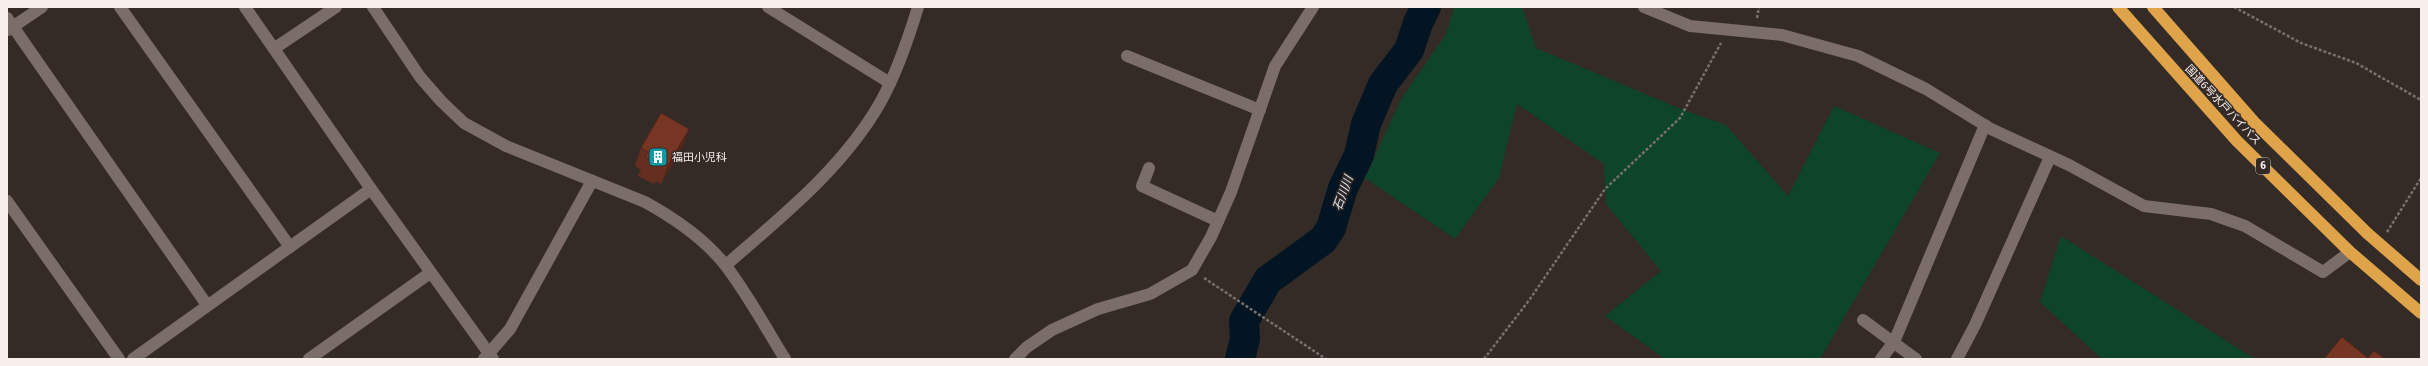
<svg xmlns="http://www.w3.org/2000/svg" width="2428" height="366" font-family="'Fira Sans','Noto Sans JP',sans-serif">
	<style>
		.green { fill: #0d442a }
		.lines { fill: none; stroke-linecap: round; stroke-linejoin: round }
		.river { stroke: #031523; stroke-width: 30 }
		.path { stroke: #79706c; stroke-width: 2.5; stroke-dasharray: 3 2; stroke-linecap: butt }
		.minor { stroke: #7b6e69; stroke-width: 12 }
		.highway { stroke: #dfa34a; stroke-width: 12 }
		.wall { fill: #662e1e }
		.shaded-wall { fill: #532618 }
		.building { fill: #773623; stroke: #532618 }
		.labels { text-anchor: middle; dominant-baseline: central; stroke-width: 3; stroke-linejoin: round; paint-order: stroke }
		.shield { fill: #352b26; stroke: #bcb4b1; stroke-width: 1 }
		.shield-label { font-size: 10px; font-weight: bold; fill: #f6efec }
		.street-label { font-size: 11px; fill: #f6efec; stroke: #352b26 }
		.poi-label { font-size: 11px; fill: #f6efec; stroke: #352b26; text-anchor: start }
		.water-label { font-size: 12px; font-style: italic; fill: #d6e6f3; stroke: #352b26 }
	</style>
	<rect width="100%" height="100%" fill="#352b26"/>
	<g class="green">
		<polygon points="1454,7 1522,7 1536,48 1681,109 1726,125 1788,196 1834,106 1940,153 1820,359 1665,359 1605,316 1661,271 1606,204 1604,164 1517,104 1499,178 1455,239 1365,178 1401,99 1446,34"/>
		<polygon points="2061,236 2255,359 2102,359 2040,302"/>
	</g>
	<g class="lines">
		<polyline class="river" points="1240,359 1245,339 1244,321 1268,280 1323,240 1331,228 1343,188 1359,155 1366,124 1383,84 1409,50 1418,23 1426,7"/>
		<g class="path">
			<polyline points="2234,7 2301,43 2356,63 2421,100"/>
			<polyline points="1757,18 1759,7"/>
			<polyline points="2387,232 2421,178"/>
			<polyline points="1204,278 1326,359"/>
			<polyline points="1484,359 1530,299 1605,189 1680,118 1721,43"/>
		</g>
		<g class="minor">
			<polyline points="120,7 290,247"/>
			<polyline points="245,7 371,189 493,359"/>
			<path d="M373 7 420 77 441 101 464 123 506 146 645 202C674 218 705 239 726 266 748 295 766 328 785 359"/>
			<polyline points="768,7 890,83"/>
			<polyline points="1644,7 1690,26 1782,35 1858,56 1926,89 1991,129 2069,165 2144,206 2211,214 2245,226 2323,272 2350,252"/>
			<polyline points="7,18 207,305"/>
			<polyline points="8,30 42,7"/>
			<polyline points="275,48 336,7"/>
			<polyline points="1127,56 1260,110"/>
			<polyline points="1149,168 1142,186 1218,221"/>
			<polyline points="7,201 119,359"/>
			<path d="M726 265C781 217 843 168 880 103 897 73 908 40 918 7"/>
			<polyline points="1863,320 1916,359"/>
			<polyline points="133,359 371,189"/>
			<polyline points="309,359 430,273"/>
			<polyline points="484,359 510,329 592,181"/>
			<polyline points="1015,359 1027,347 1052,330 1098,309 1150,294 1192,270 1211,237 1231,192 1275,66 1313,7"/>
			<polyline points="1881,359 1894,342 1985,125"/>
			<polyline points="1957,359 1975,325 2050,157"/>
		</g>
		<g class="highway">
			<polyline points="2118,7 2237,141 2350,252 2421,313"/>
			<polyline points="2153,7 2254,122 2367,233 2421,280"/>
		</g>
	</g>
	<polygon class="wall" points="689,129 682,147 661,184 656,181 654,184 638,176 641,170 635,166 641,148"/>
	<polygon class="shaded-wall" points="689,129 682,147 661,184 668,165"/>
	<g class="building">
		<polygon points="661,113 689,129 668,165 662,162 661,166 645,157 648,152 641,148"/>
		<polygon points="2342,337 2369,359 2324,359"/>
		<polygon points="2374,351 2385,359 2369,359 2368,358"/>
	</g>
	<defs>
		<g id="building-square" transform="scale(1)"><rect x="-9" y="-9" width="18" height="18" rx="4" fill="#0f9aa8" stroke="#352b26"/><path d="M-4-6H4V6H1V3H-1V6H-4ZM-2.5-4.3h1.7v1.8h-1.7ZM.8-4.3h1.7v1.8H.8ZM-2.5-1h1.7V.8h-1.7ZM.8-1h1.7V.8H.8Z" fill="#fff"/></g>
	</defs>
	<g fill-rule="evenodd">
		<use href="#building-square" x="658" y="157"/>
	</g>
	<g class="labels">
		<rect class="shield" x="2256" y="158" width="14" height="16" rx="3"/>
		<g class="shield-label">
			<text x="2263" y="166">6</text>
		</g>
		<g class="street-label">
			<text transform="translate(2223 105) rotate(47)">国道6号水戸バイパス</text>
		</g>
		<g class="poi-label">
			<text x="672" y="157">福田小児科</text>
		</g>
		<g class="water-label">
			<text transform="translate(1343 193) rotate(-70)">石川川</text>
		</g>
	</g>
	<rect width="2428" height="366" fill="none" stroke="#f6efec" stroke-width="16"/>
</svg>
